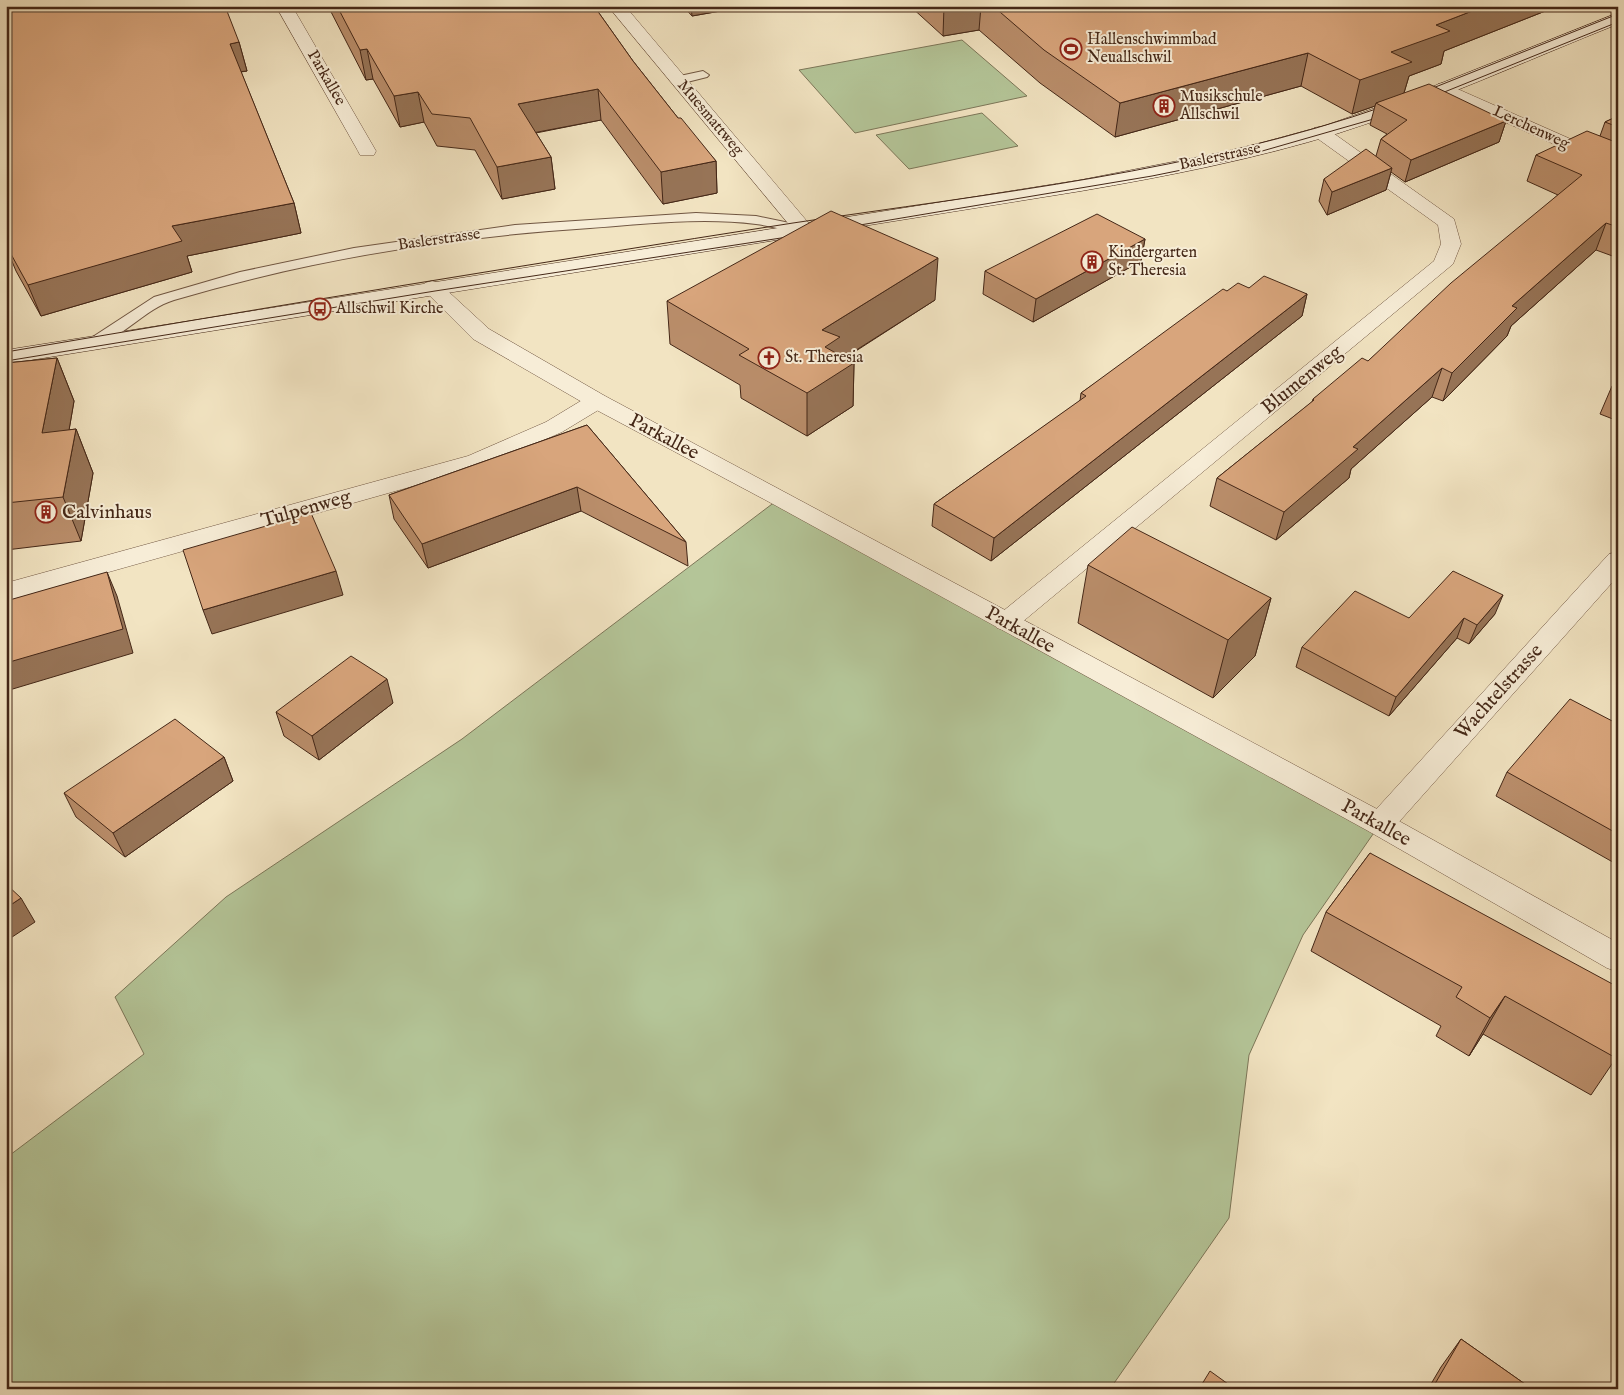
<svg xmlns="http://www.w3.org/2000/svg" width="1624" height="1395" font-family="'IM FELL English',serif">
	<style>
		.green { fill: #b4c598; stroke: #7c7658 }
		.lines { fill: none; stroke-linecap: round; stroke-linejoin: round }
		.service-casing { stroke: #705642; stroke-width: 2 }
		.minor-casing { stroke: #705642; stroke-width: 1 }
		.tertiary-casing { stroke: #705642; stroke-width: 1 }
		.secondary-casing { stroke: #442717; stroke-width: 1 }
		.service { fill: #f7edd7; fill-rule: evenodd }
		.minor { fill: #f7edd7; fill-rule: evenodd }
		.tertiary { fill: #f7edd7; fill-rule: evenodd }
		.secondary { fill: #f7edd7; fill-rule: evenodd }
		.tram { stroke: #442717; stroke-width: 1 }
		.wall { fill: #ba8e6b; stroke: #442717 }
		.shaded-wall { fill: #977457; stroke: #442717 }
		.building { fill: #d8a57c; stroke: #442717 }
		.labels { text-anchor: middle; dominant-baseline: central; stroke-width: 4; stroke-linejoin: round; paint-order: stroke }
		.far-poi-label { font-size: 16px; fill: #442717; stroke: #f7edd7; text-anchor: start }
		.far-street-label { font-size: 16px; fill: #442717; stroke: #f7edd7 }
		.street-label { font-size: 20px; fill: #442717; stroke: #f7edd7 }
		.poi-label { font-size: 20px; fill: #442717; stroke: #f7edd7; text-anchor: start }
	</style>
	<rect width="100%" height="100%" fill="#f2e4c2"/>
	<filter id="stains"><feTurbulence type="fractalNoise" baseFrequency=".004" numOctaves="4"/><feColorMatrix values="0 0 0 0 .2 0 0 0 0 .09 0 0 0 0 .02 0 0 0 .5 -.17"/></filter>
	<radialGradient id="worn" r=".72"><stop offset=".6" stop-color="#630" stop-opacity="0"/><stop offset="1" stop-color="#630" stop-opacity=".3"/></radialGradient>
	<g class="green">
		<polygon points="962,40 1027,96 855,133 799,70"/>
		<polygon points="982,113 1018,146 909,169 876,135"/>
		<polygon points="780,498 1380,824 1303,935 1249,1055 1229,1218 1110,1389 6,1389 6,1158 144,1054 115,997 226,897 462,739"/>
	</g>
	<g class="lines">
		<g class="service-casing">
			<g id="service">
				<polygon points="703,71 709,75 707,77 679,84 673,80 675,77"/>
				<path d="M696 213 756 216 809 227 811 230 804 234C788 231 772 226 756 224 701 217 645 224 590 228 449 237 309 260 174 300 144 309 123 339 92 346L85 342 154 297 240 272 354 248 515 225Z"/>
			</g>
		</g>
		<g class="minor-casing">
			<g id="minor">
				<polygon points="276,6 292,6 376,151 374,155 360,155 358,151"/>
				<polygon points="608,6 625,6 811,226 814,230 811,234 797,234"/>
				<polygon points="1444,83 1618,160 1618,173 1438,92 1435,88 1438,84"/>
				<polygon points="1320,127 1326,128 1454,219 1461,244 1453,264 1015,628 1006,631 997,628 993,622 997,616 1434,261 1441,244 1438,225 1314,136 1311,132 1314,128"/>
				<polygon points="597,394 605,396 608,401 605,406 562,432 484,466 6,601 6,583 468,456 546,422 589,396"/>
				<polygon points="1618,552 1618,576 1390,832 1380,835 1370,832 1365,824 1370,816 1609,554"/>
			</g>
		</g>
		<g class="tertiary-casing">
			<polygon id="tertiary" points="432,281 439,283 489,329 605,396 1390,816 1618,943 1618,972 1607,968 1370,832 771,503 589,406 473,339 425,291 422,287 425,283"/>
		</g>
		<g class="secondary-casing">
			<path id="secondary" d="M1618 13V24C1525 61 1434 103 1339 133 1255 159 1168 176 1081 191L6 364V350L1081 180 1239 149 1327 125 1409 96Z"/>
		</g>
		<use href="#service" class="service"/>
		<use href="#minor" class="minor"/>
		<use href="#tertiary" class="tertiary"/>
		<use href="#secondary" class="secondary"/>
		<g class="tram">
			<polyline points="1423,92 1618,14"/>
			<polyline points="1432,97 1618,22"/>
			<polyline points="848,227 1152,176 1231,160 1384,116"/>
			<path d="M6 352C268 307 531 264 793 223 993 193 1197 172 1388 105"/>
			<polyline points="6,361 435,291 794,236"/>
		</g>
	</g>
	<g class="wall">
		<polygon points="6,6 239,42 247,71 241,72 294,203 301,233 187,256 192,272 41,316 16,271 6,247"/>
		<polygon points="328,6 594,6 633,61 678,118 716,161 717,193 663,204 601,120 536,133 551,157 555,189 502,199 475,150 437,146 424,122 400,127 373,79 366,80"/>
		<polygon points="683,6 749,6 692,16"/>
		<polygon points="910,6 1558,6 1444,51 1441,64 1409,76 1404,93 1506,121 1499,142 1405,182 1391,172 1386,190 1327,215 1319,201 1324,179 1376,156 1381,139 1387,134 1370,125 1375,106 1352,114 1301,86 1115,137 1040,83 979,30 943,36"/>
		<polygon points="1618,116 1618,258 1596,250 1511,326 1507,336 1443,401 1432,397 1351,469 1349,478 1276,540 1210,506 1217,478 1312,402 1313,399 1368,361 1558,195 1527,181 1536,155 1600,136 1605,122"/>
		<polygon points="1145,239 1141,261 1033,322 983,294 985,271"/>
		<polygon points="1249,288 1307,294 1302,316 991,561 932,526 934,504 1080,401 1081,393 1227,291"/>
		<polygon points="935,300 845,358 854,363 853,406 807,436 741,398 740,385 670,344 667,301"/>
		<polygon points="57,358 74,401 69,430 76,429 93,473 81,541 6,550 6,363"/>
		<polygon points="1618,381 1618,421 1600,414 1612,386"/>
		<polygon points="587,425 686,542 688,566 581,511 428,568 394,519 389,495"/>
		<polygon points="1088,565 1271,598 1255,656 1213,698 1078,623"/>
		<polygon points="1495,614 1469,644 1457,638 1389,716 1296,667 1302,647 1409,618"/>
		<polygon points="393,703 319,760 284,736 276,712"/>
		<polygon points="1618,724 1618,865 1496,796 1507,772"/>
		<polygon points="224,757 233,781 125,857 76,817 64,793"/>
		<polygon points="1370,853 1616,1058 1591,1095 1483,1034 1469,1056 1436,1036 1441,1026 1311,951 1326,912"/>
		<polygon points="1461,1339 1532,1389 1428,1389 1441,1367"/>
	</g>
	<g class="shaded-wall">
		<polygon points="691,6 749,6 692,16"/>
		<polygon points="944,6 981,6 979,30 943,36"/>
		<polygon points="1485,6 1558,6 1444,51 1441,64 1409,76 1403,96 1376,103 1375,106 1352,114 1360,80 1391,52 1436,25"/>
		<polygon points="239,42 247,71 237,72 230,44"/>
		<polygon points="367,49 373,79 366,80 360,50"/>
		<polygon points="1308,53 1301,86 1115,137 1120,103"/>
		<polygon points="598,89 601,120 522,135 518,104"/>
		<polygon points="418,92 424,122 400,127 394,96"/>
		<polygon points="1506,121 1499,142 1405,182 1411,160"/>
		<polygon points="551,157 555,189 502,199 497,167"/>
		<polygon points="716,161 717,193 663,204 661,172"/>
		<polygon points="1392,168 1386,190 1327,215 1332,192"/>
		<polygon points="294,203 301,233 187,256 192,272 41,316 28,285 172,226"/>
		<polygon points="1606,223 1596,250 1511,326 1507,336 1443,401 1452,373 1512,306"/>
		<polygon points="1145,239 1141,261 1033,322 1036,299"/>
		<polygon points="938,258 935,300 839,361 854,363 853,406 807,436 807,393 822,330"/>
		<polygon points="1307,294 1302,316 991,561 994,538"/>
		<polygon points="57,358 74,401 61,477 42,433"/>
		<polygon points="1442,368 1432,397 1351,469 1349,478 1276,540 1284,512 1353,447"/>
		<polygon points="76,429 93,473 81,541 63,497"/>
		<polygon points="577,487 581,511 428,568 422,544"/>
		<polygon points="336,571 343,595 212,634 203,610"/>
		<polygon points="107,572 117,596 133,653 6,691 6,663"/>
		<polygon points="1503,595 1495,614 1469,644 1477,625"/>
		<polygon points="1271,598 1255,656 1213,698 1228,640"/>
		<polygon points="1464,618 1457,638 1389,716 1396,697"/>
		<polygon points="387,679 393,703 319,760 312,736"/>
		<polygon points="224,757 233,781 125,857 113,833"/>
		<polygon points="21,898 35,922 6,941 6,908"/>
		<polygon points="1505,996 1483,1034 1469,1056 1490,1018"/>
	</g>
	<g class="building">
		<polygon points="6,6 225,6 239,42 230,44 294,203 172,226 182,241 28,285 6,245"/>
		<polygon points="337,6 594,6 633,61 678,118 681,118 716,161 661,172 598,89 518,104 551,157 497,167 470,118 432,114 418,92 394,96 367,49 360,50"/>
		<polygon points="993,6 1485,6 1436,25 1450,31 1391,52 1412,62 1360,80 1308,53 1120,103 1044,50"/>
		<polygon points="1429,84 1506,121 1411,160 1381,139 1407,120 1376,103"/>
		<polygon points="1618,116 1618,127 1605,122"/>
		<polygon points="1587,131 1618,143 1618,227 1606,223 1512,306 1517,308 1452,373 1442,368 1353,447 1358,449 1284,512 1217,478 1314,400 1313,399 1362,358 1368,361 1451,283 1582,175 1536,155"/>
		<polygon points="1366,149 1392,168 1332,192 1324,179"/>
		<polygon points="831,211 938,258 822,330 840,337 825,347 854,363 807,393 739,355 749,349 667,301"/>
		<polygon points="1097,214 1145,239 1036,299 985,271"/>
		<polygon points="1264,276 1307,294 994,538 934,504 1086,396 1081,393 1223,289 1227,291 1238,283 1249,288"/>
		<polygon points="57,358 42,433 76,429 63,497 6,503 6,363"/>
		<polygon points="1618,381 1618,388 1612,386"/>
		<polygon points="587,425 686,542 577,487 422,544 389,495"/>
		<polygon points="311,513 336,571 203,610 183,550"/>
		<polygon points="1132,527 1271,598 1228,640 1088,565"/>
		<polygon points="1453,571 1503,595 1477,625 1464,618 1396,697 1302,647 1355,591 1409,618"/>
		<polygon points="107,572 123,629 6,663 6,601"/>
		<polygon points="351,656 387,679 312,736 276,712"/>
		<polygon points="1570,699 1618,724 1618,834 1507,772"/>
		<polygon points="175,719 224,757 113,833 64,793"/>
		<polygon points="1370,853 1618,987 1618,1055 1616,1058 1505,996 1490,1018 1456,997 1462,987 1326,912"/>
		<polygon points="6,884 21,898 6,908"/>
		<polygon points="1461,1339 1532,1389 1432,1389"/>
		<polygon points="1210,1371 1235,1389 1199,1389"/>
	</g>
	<defs>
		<g id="stadium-ring" transform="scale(1.125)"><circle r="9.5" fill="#f7edd7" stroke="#8f2418" stroke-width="1.5"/><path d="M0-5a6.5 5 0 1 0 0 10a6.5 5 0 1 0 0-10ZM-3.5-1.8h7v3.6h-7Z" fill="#8f2418"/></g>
		<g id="building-ring" transform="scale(1.125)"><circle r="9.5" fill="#f7edd7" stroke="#8f2418" stroke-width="1.5"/><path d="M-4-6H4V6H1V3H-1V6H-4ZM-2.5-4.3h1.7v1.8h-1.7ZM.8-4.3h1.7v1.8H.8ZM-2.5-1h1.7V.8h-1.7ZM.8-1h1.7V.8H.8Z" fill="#8f2418"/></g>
		<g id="bus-ring" transform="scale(1.125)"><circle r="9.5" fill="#f7edd7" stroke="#8f2418" stroke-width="1.5"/><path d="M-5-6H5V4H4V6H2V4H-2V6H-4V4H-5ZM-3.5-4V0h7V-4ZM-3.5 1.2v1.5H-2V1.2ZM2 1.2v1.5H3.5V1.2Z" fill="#8f2418"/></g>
		<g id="church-ring" transform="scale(1.125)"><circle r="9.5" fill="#f7edd7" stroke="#8f2418" stroke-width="1.5"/><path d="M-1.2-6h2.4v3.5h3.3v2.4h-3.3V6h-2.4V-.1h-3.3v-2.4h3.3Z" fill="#8f2418"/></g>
	</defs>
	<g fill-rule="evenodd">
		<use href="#stadium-ring" x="1071" y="49"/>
		<use href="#building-ring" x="1164" y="106"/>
		<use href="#building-ring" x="1092" y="262"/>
		<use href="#bus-ring" x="320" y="309"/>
		<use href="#church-ring" x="769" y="358"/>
		<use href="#building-ring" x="46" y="512"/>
	</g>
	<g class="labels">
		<g class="far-poi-label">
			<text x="1087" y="40">Hallenschwimmbad<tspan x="1087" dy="18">Neuallschwil</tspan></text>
			<text x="1180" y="97">Musikschule<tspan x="1180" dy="18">Allschwil</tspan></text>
			<text x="1108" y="253">Kindergarten<tspan x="1108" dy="18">St. Theresia</tspan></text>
			<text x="336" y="309">Allschwil Kirche</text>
			<text x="785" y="358">St. Theresia</text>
		</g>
		<g class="far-street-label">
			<text transform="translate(326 78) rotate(60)">Parkallee</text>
			<text transform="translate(710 118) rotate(50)">Muesmattweg</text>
			<text transform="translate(1531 128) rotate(25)">Lerchenweg</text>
			<text transform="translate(1220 157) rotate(-12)">Baslerstrasse</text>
			<text transform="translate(439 240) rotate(-8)">Baslerstrasse</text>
		</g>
		<g class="street-label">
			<text transform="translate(1302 380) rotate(-39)">Blumenweg</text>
			<text transform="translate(664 437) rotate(28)">Parkallee</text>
			<text transform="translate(306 509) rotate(-16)">Tulpenweg</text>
			<text transform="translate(1020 630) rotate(29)">Parkallee</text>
			<text transform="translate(1499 692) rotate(-48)">Wachtelstrasse</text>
			<text transform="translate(1376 823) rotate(29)">Parkallee</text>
		</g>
		<g class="poi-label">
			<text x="62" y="512">Calvinhaus</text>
		</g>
	</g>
	<rect width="1624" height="1395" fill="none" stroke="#f2e4c2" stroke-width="25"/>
	<rect x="8" y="8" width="1609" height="1380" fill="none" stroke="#442717" stroke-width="2.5"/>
	<rect x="12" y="12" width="1599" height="1370" fill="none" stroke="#442717"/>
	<rect width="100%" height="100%" filter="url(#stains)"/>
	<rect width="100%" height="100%" fill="url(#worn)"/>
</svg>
